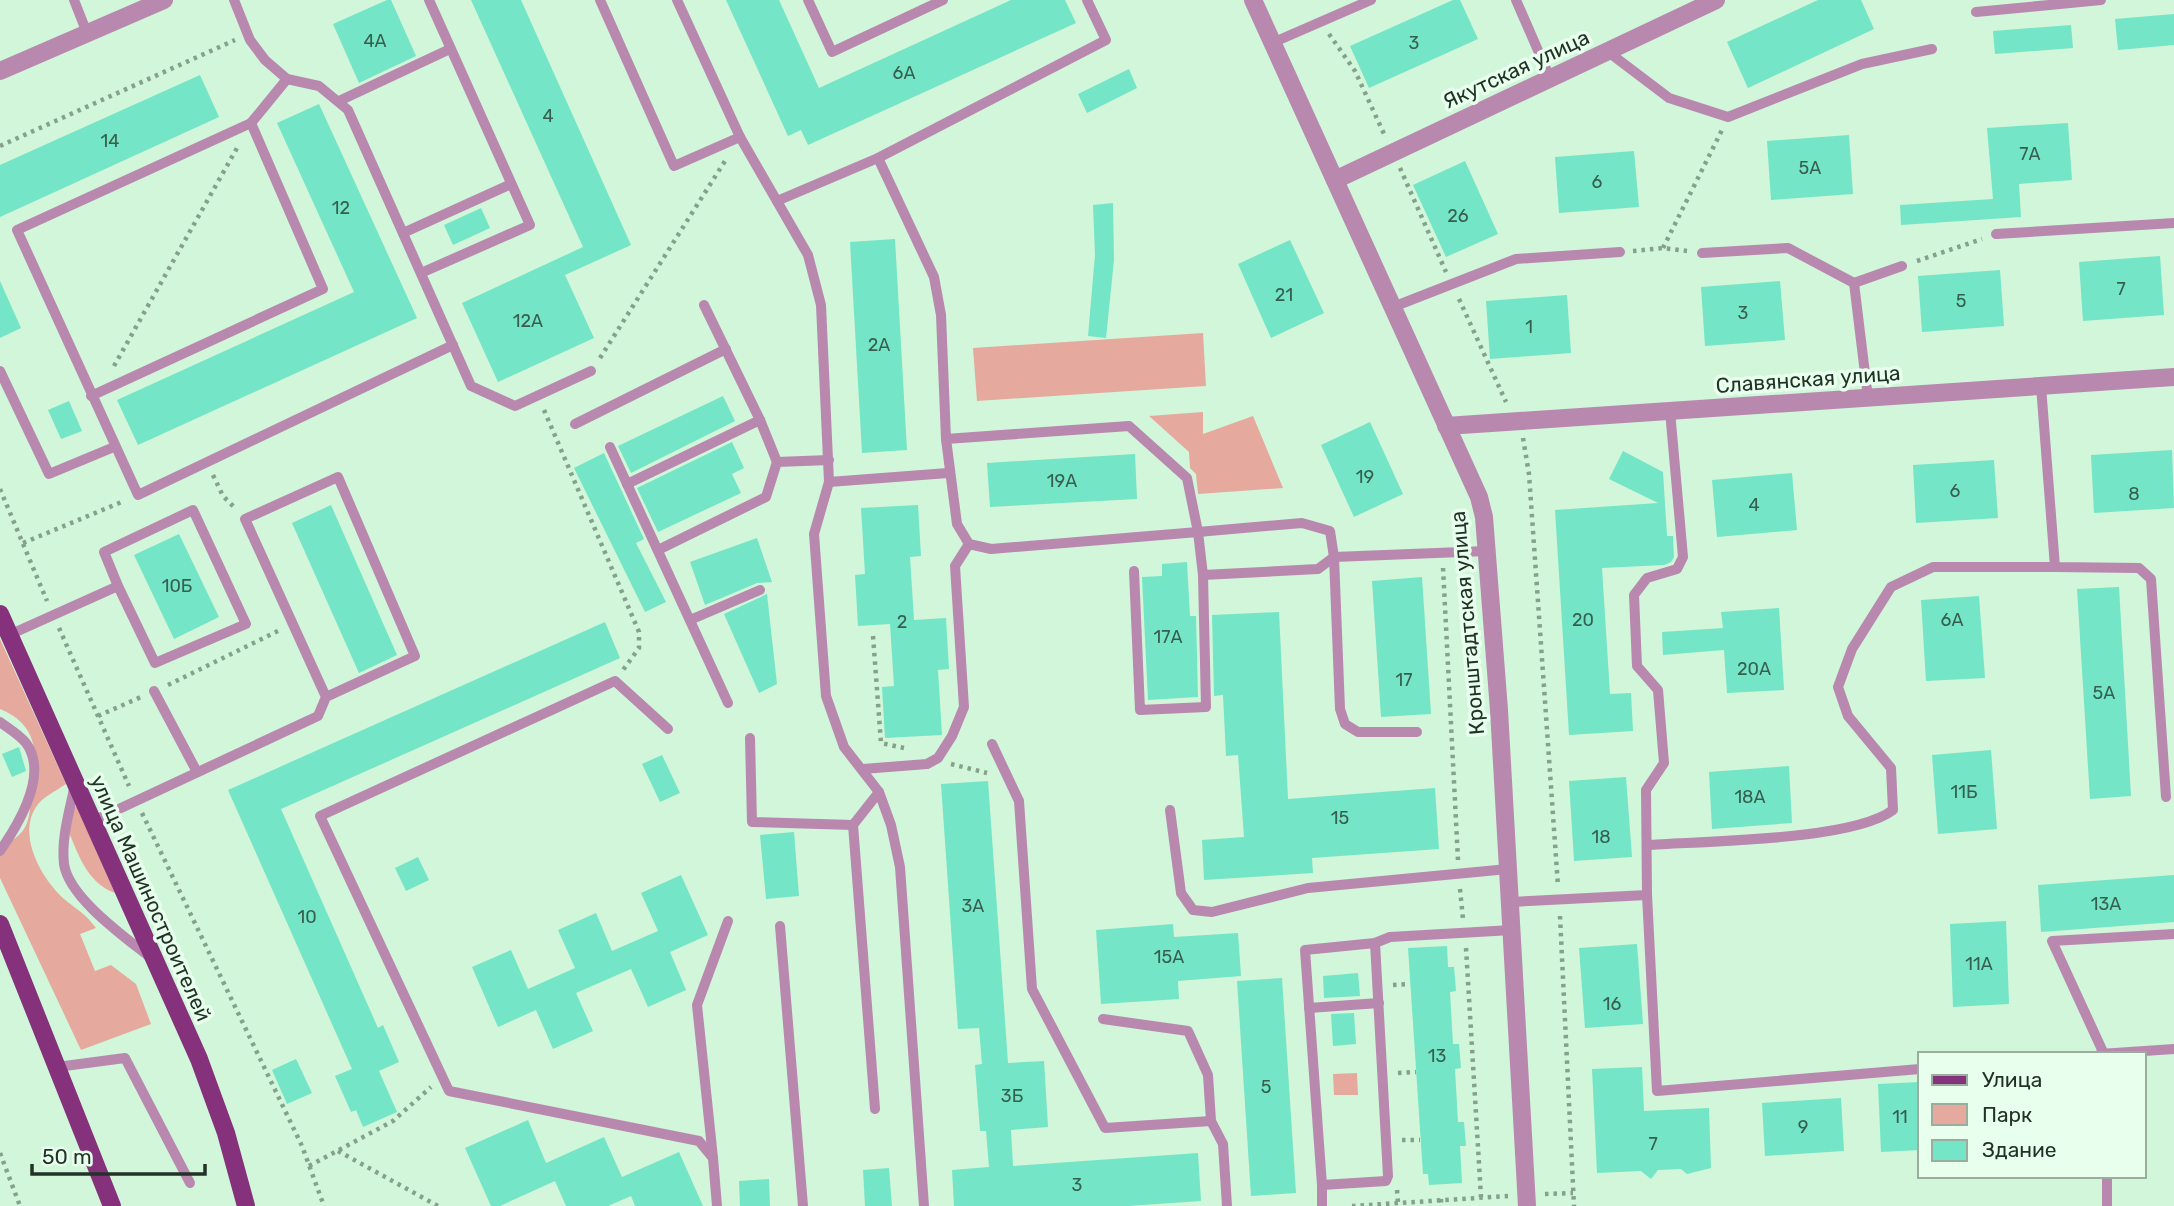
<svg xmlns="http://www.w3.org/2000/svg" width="2174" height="1206" font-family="Rubik,sans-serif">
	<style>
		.green { fill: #e5aa9d }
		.building { fill: #74e5c6 }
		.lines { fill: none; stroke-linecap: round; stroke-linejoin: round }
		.path { stroke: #85a18c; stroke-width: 4.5; stroke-dasharray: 3.5 5; stroke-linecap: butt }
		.service { stroke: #b888af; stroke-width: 10 }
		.minor { stroke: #b888af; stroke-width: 18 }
		.primary { stroke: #86317b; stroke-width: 18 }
		.labels { text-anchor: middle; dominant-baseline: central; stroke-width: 7; stroke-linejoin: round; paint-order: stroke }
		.number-label { font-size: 18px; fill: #375f4f }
		.street-label { font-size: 21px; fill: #233227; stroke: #e9ffee }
	</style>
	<rect width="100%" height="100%" fill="#d1f6da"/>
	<g class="green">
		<polygon points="1203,333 1206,386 977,401 973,348"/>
		<polygon points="1203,412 1203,434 1253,416 1283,488 1198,494 1196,474 1190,468 1189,452 1149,416"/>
		<path d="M0 639 66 784C56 791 42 797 36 807 17 836 42 879 64 899 76 909 86 914 96 928L80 934 95 971 111 965 136 984 151 1024 81 1050 0 878V848C10 842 23 835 27 823 30 815 30 805 32 796 37 761 42 726 0 709Z"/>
		<path d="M73 806 77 807 115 893C85 882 77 850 65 823Z"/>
		<polygon points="1357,1073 1358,1095 1334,1095 1333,1074"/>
	</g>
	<g class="building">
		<polygon points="387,0 391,0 416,56 359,83 333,24"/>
		<polygon points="471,0 521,0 631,245 565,275 594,338 498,382 462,303 583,247"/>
		<polygon points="726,0 779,0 819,88 1011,0 1065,0 1076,23 808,145 801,130 788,136"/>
		<polygon points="1453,0 1460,0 1478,39 1369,88 1350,46"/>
		<polygon points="1818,0 1861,0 1874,29 1748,88 1727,42"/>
		<polygon points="2174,14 2174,45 2118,50 2115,19"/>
		<polygon points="2071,25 2073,48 1995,54 1993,31"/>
		<polygon points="1129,69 1137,88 1087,113 1078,94"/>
		<polygon points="200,75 219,117 0,217 0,165"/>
		<polygon points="319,104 417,318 138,445 117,400 354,292 277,123"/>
		<polygon points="2068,123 2072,180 2019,184 2021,217 1901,225 1900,205 1993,199 1987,128"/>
		<polygon points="1849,135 1853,194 1771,200 1767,141"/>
		<polygon points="1634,151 1639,207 1559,213 1555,157"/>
		<polygon points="1465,161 1498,234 1446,257 1413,185"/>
		<polygon points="1113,203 1114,260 1106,338 1088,336 1095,255 1093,205"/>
		<polygon points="481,208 490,228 453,245 444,225"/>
		<polygon points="895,239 907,450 862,453 850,242"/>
		<polygon points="1290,240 1324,313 1271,338 1238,264"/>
		<polygon points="2160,256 2164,315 2083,321 2079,262"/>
		<polygon points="2000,270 2004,326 1922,332 1918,276"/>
		<polygon points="0,281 21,328 0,338"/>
		<polygon points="1780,281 1785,340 1705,346 1701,287"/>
		<polygon points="1567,295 1571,353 1490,359 1486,301"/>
		<polygon points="723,396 735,421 631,473 618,446"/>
		<polygon points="69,401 82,431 61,439 48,410"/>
		<polygon points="1370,422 1403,494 1354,517 1321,445"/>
		<polygon points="732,442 744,468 732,474 741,493 658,532 637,488"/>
		<polygon points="2172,450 2174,508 2094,513 2091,455"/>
		<polygon points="1623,451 1663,472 1667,536 1673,536 1674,557 1671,562 1664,565 1602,568 1610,694 1631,693 1633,731 1569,735 1555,510 1658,503 1609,479"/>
		<polygon points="604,453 644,539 636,543 666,602 645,612 574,468"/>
		<polygon points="1135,454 1137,499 990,507 987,463"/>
		<polygon points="1994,460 1998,518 1916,523 1913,465"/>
		<polygon points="1792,473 1797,530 1717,537 1712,480"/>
		<polygon points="331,505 397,655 359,673 292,523"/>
		<polygon points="918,505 921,556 910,557 914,620 946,618 949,669 938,670 942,735 885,738 882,687 894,686 890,624 858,626 855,575 865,574 861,508"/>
		<polygon points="179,534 219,617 174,639 134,555"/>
		<polygon points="757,538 772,582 757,583 705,605 690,562"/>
		<polygon points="1187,562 1190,616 1196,616 1198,697 1148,700 1142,577 1162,576 1162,564"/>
		<polygon points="1422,577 1431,714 1381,717 1372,581"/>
		<polygon points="2119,587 2131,796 2090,799 2077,589"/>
		<polygon points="767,594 777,684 759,693 724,614"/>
		<polygon points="1979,596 1985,678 1926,681 1921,600"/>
		<polygon points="1779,608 1784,690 1727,693 1724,650 1663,655 1662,632 1723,628 1721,612"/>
		<polygon points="1279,612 1288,799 1435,788 1439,849 1312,858 1313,873 1204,880 1202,840 1244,837 1238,755 1226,756 1223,695 1214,696 1212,615"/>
		<polygon points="605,622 620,658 281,809 378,1028 383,1025 399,1062 379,1071 397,1112 363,1127 356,1110 351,1112 335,1076 352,1069 228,790"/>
		<polygon points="19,747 26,771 12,777 2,754"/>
		<polygon points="1991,750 1997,829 1938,834 1932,755"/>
		<polygon points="662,755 680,793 660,802 642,764"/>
		<polygon points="1789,766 1792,823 1712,829 1709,772"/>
		<polygon points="1626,777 1632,857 1574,861 1569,781"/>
		<polygon points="988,781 1008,1063 1044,1061 1048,1127 1011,1130 1013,1166 1198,1153 1201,1201 1128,1206 954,1206 952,1170 989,1167 986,1131 980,1131 975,1065 982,1064 979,1028 958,1029 941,784"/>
		<polygon points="794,832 799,896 766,899 760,835"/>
		<polygon points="418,857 429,880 406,891 395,868"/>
		<polygon points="681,875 708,935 670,952 686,990 648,1007 631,969 576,993 593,1031 553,1049 536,1010 498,1027 472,967 511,950 528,989 575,968 558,930 596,913 612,951 658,931 641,893"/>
		<polygon points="2174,875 2174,922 2041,932 2038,885"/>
		<polygon points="2006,921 2009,1004 1953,1007 1950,924"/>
		<polygon points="1173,924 1174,937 1238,933 1241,976 1178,981 1179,999 1101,1004 1096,930"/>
		<polygon points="1637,944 1643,1024 1585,1028 1579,948"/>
		<polygon points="1447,946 1448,967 1454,967 1456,991 1450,992 1453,1044 1459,1044 1461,1068 1455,1069 1458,1122 1464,1122 1466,1146 1460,1146 1462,1183 1429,1185 1428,1174 1423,1174 1408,948"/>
		<polygon points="1358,973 1360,996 1324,998 1323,976"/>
		<polygon points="1282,978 1296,1193 1251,1196 1237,981"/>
		<polygon points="1354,1013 1356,1044 1333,1046 1331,1014"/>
		<polygon points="296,1059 312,1093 287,1104 272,1070"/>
		<polygon points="1642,1067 1644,1111 1709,1108 1711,1168 1687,1174 1681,1169 1658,1170 1651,1179 1641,1171 1597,1173 1592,1069"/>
		<polygon points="1920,1082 1920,1150 1881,1152 1878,1084"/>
		<polygon points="1841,1098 1844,1151 1765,1156 1762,1103"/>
		<polygon points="528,1120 546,1163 604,1137 622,1177 679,1152 703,1206 635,1206 631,1196 608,1206 566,1206 555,1181 500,1206 491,1206 465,1148"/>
		<polygon points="889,1168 892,1206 865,1206 863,1170"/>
		<polygon points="769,1179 770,1206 740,1206 739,1181"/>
	</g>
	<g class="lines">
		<g class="path">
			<polyline points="1329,34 1355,71 1385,136"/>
			<polyline points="0,146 235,40"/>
			<polyline points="1400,168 1446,272"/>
			<polyline points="1663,248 1722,130"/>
			<polyline points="1633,251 1663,248 1687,251"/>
			<polyline points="1917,261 1982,239"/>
			<polyline points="1459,299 1506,402"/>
			<polyline points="600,358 725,161"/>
			<polyline points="114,366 237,148"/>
			<polyline points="544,410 639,632 639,648 623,670"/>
			<polyline points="1523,438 1529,474 1558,886"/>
			<polyline points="213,475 223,496 235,508"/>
			<polyline points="0,489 47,601"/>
			<polyline points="23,543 124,501"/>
			<polyline points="1443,568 1458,860"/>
			<polyline points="59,628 129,786"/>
			<polyline points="873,636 881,743 904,748"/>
			<polyline points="168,685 280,630"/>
			<polyline points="98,716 141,697"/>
			<polyline points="951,764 987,773"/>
			<polyline points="142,813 302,1146 324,1206"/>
			<polyline points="1460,889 1463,919"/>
			<polyline points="1560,916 1574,1206"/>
			<polyline points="1466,948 1481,1197"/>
			<polyline points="1393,985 1410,984"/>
			<polyline points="1398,1073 1416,1072"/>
			<polyline points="1402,1140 1420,1140"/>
			<polyline points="338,1151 438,1206"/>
			<polyline points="0,1153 20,1206"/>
			<polyline points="309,1166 393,1121 431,1087"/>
			<polyline points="1397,1190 1398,1203"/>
			<polyline points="1545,1194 1573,1193"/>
			<polyline points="1441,1199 1441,1206"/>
			<polyline points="1352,1206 1508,1196"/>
		</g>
		<g class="service">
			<polyline points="74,0 87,33"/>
			<polyline points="234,0 250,40 265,60 287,79 319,86 348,110 471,386 515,406 591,371"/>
			<polyline points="600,0 674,166 740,137"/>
			<polyline points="677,0 740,137 808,255 821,305 829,482 814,534 826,696 844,747 879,792 891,825 900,867 924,1206"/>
			<polyline points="808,0 832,52 943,0"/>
			<polyline points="1516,0 1550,78"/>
			<polyline points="1976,12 2101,0"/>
			<polyline points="1272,43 1371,0"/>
			<polyline points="1607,51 1669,98 1728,117 1862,64 1932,49"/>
			<polyline points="339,101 450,49"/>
			<polyline points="251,123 17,230 138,495 453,345"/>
			<polyline points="878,158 934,277 941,315 946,439 1129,426 1187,478 1198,532 1302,523 1330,531 1334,557 1340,709 1345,724 1358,732 1417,732"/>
			<polyline points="777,201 878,158 1106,40 1087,0"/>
			<polyline points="403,233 511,184"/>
			<polyline points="1996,234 2174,223"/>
			<polyline points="1702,253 1788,248 1854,283 1902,266"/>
			<polyline points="421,273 530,225 429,0"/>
			<polyline points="1854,283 1868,398"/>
			<polyline points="704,305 760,420 777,462"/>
			<polyline points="1393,307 1516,259 1620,252"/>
			<polyline points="0,371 49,474 114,447"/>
			<polyline points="2041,386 2055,567 2139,568 2151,579 2166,797"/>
			<polyline points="91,396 323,289 251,123 287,79"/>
			<polyline points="1670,411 1683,557 1677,569 1647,578 1634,595 1637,666 1658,690 1664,763 1646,790 1647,895 1657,1091 1920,1069"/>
			<polyline points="575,424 726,349"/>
			<polyline points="946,439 957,524 969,544 991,549 1198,532 1203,575 1318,569 1334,557 1487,551"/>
			<polyline points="610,447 728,703"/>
			<polyline points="829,482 948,473"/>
			<polyline points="627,484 760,420"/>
			<polyline points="658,550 766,497 777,462 829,460"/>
			<polyline points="1134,571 1140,710 1206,707 1203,575"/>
			<polyline points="690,620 760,590"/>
			<polyline points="9,635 118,586 155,663 246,624 193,510 104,552 118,586"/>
			<polyline points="154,691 197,772"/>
			<path d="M0 722C8 728 20 735 26 743 49 774 18 825 0 851"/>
			<polyline points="668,729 615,681 320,816 449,1091 699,1141 713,1158 717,1206"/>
			<polyline points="750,738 752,822 853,825"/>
			<polyline points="992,744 1019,801 1032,989 1105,1128 1211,1121"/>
			<polyline points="863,769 927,764 938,758 952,736 964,707 955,566 969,544"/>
			<path d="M75 784C70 810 61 837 64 864 69 898 125 937 151 958"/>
			<polyline points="1170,810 1181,893 1193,910 1212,912 1308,888 1508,869"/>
			<polyline points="91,822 318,716 326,697 245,519 338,477 415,656 326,697"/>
			<path d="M1647 845C1702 841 1852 841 1893 810L1891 768 1848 716 1838 687 1852 649 1891 587 1933 567H2055"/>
			<polyline points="1510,902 1647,895"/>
			<polyline points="780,926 803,1206"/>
			<polyline points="1309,1008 1379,1003"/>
			<polyline points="1103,1019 1188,1031 1208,1075 1211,1121 1223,1144 1227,1206"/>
			<polyline points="2100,1054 2174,1049"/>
			<polyline points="2104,1054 2052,941 2174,934"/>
			<polyline points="57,1067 125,1058 190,1183"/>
			<polyline points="875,1109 853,825 879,792"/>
			<polyline points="713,1158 697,1005 728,921"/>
			<polyline points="2107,1176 2107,1206"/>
			<polyline points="1322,1185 1305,950 1375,943 1390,937 1512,930"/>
			<polyline points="1322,1206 1322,1185 1386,1181 1388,1176 1375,943"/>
		</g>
		<g class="minor">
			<polyline points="1253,0 1479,497 1484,517 1499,710 1527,1206"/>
			<polyline points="0,71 164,0"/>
			<polyline points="1335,180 1716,0"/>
			<polyline points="1446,426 2174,377"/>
		</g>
		<g class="primary">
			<polyline points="0,614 199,1059 226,1133 246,1206"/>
			<polyline points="0,924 112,1206"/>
		</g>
	</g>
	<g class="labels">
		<g class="number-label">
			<text x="375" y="41">4А</text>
			<text x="1414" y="43">3</text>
			<text x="904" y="73">6А</text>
			<text x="548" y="116">4</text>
			<text x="110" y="141">14</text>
			<text x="2030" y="154">7А</text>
			<text x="1810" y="168">5А</text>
			<text x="1597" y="182">6</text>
			<text x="341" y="208">12</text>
			<text x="1458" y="216">26</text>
			<text x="2121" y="289">7</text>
			<text x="1284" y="295">21</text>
			<text x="1961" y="301">5</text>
			<text x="1743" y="313">3</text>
			<text x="528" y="321">12А</text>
			<text x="1529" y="327">1</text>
			<text x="879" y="345">2А</text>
			<text x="1365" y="477">19</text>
			<text x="1062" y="481">19А</text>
			<text x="1955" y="491">6</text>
			<text x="2134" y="494">8</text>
			<text x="1754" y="505">4</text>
			<text x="177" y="586">10Б</text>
			<text x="1583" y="620">20</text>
			<text x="1952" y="620">6А</text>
			<text x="902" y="622">2</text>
			<text x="1168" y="637">17А</text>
			<text x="1754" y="669">20А</text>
			<text x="1404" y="680">17</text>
			<text x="2104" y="693">5А</text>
			<text x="1964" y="792">11Б</text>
			<text x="1750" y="797">18А</text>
			<text x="1340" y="818">15</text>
			<text x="1601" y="837">18</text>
			<text x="2106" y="904">13А</text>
			<text x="973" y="906">3А</text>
			<text x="307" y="917">10</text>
			<text x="1169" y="957">15А</text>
			<text x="1979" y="964">11А</text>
			<text x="1612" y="1004">16</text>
			<text x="1437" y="1056">13</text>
			<text x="1266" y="1087">5</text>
			<text x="1012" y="1096">3Б</text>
			<text x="1900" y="1117">11</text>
			<text x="1803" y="1127">9</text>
			<text x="1653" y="1144">7</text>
			<text x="1077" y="1185">3</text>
		</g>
		<g class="street-label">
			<text transform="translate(1516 69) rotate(-25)">Якутская улица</text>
			<text transform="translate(1808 379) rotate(-4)">Славянская улица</text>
			<text transform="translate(1467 623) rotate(-95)">Кронштадтская улица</text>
			<text transform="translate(151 898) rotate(66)">улица Машиностроителей</text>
		</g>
	</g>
	<rect x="1918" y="1052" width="228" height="126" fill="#e9ffee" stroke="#9aad9e" stroke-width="2"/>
	<rect x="1932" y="1075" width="35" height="10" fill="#86317b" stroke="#9aad9e" stroke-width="2"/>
	<text x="1982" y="1087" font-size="21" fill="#233227">Улица</text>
	<rect x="1932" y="1104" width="35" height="21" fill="#e5aa9d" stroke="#9aad9e" stroke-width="2"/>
	<text x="1982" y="1122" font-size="21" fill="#233227">Парк</text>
	<rect x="1932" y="1140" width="35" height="21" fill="#74e5c6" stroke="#9aad9e" stroke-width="2"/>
	<text x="1982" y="1157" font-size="21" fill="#233227">Здание</text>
	<path d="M32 1164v10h173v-10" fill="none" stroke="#233227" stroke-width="3.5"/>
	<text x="42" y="1164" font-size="21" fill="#233227" stroke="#e9ffee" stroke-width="5" paint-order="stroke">50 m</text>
</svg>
